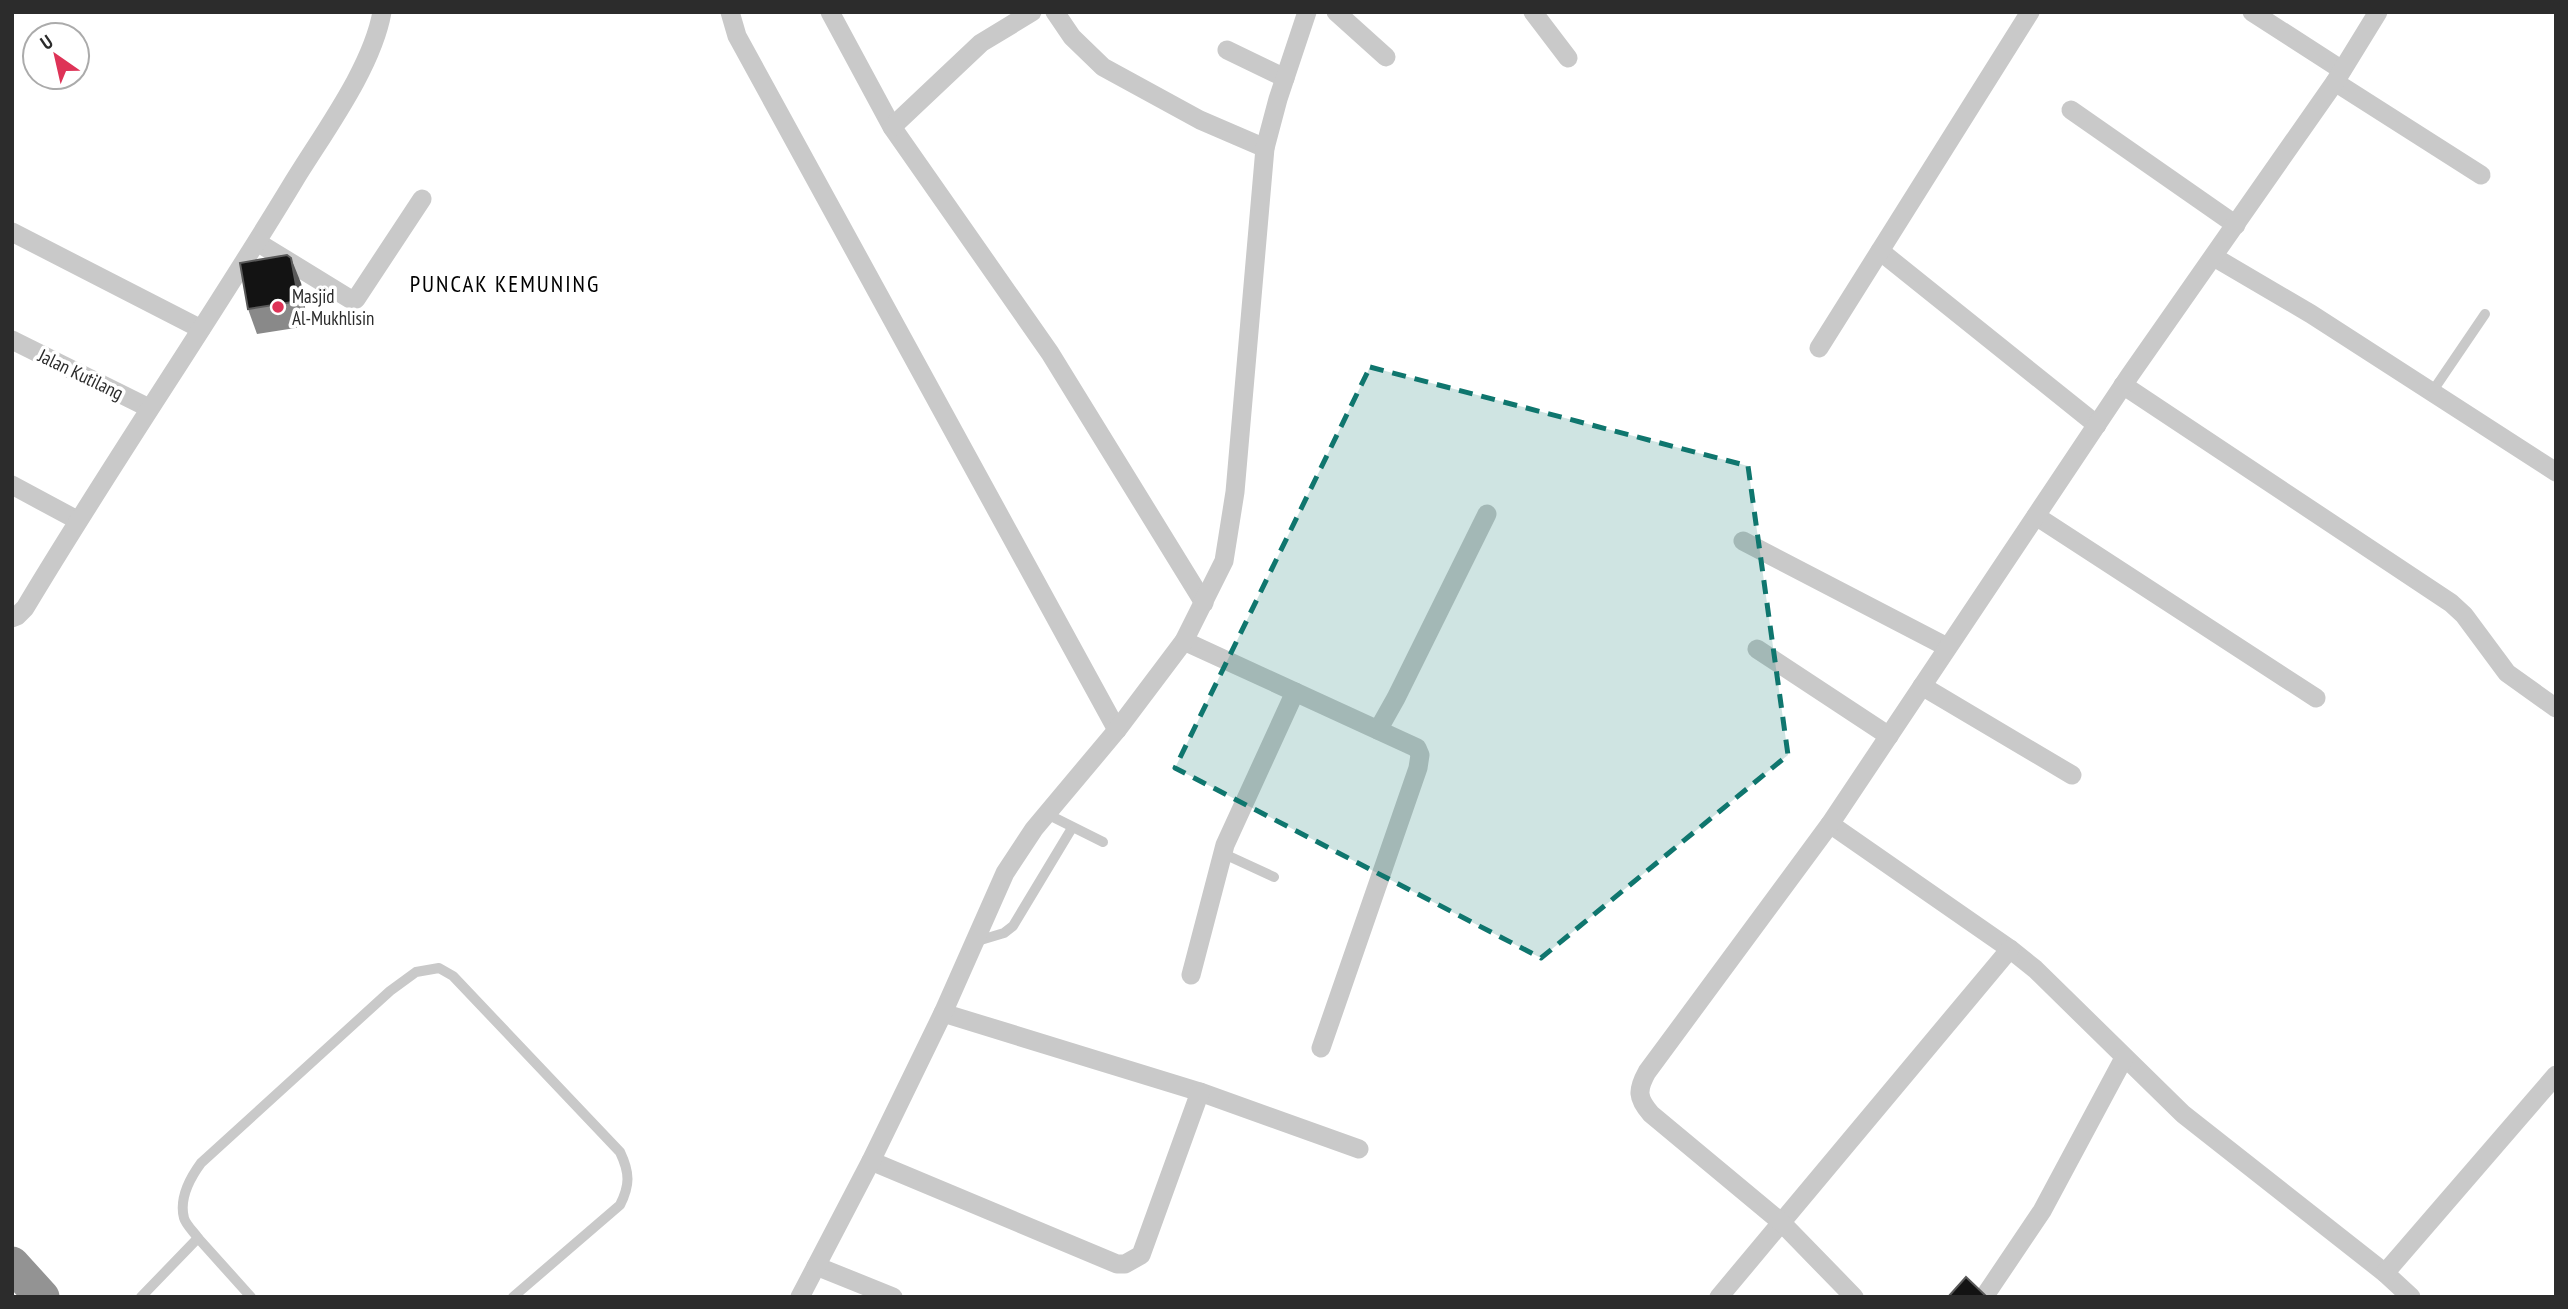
<svg xmlns="http://www.w3.org/2000/svg" width="2568" height="1309" font-family="'PT Sans Narrow',sans-serif">
	<style>
		.lines { fill: none; stroke-linecap: round; stroke-linejoin: round }
		.lane { stroke: #c9c9c9; stroke-width: 10 }
		.street { stroke: #c9c9c9; stroke-width: 19 }
		.highway { stroke: #939393; stroke-width: 35 }
		.wall { fill: #898989 }
		.shaded-wall { fill: #5a5a5a }
		.building { fill: #131313; stroke: #5a5a5a; stroke-width: 2 }
		.marked { fill: #0f766e; fill-opacity: 0.2; stroke: #0f766e; stroke-width: 5; stroke-dasharray: 14 9; stroke-linejoin: round }
		.poi-dot { fill: #de3357; stroke: #fff; stroke-width: 2.5 }
		.labels { text-anchor: middle; dominant-baseline: central; stroke-width: 7; stroke-linejoin: round; paint-order: stroke }
		.poi-label { font-size: 19px; fill: #2c2c2c; stroke: #fff; text-anchor: start }
		.street-label { font-size: 19px; fill: #2c2c2c; stroke: #fff }
		.quarter-label { font-size: 23px; letter-spacing: 2px; fill: #000; stroke: #fff }
	</style>
	<rect width="100%" height="100%" fill="#fff"/>
	<g class="lines">
		<g class="lane">
			<polyline points="2432,392 2485,314"/>
			<polyline points="1047,814 1103,842"/>
			<polyline points="1222,853 1274,877"/>
			<polyline points="974,942 1004,933 1013,926 1072,828"/>
			<path d="M198 1238C194 1232 186 1225 184 1218 179 1199 190 1178 201 1163L390 991 416 972 439 968 453 976 620 1152C630 1173 630 1185 620 1205L513 1297"/>
			<polyline points="141,1297 198,1238 251,1297"/>
		</g>
		<g class="street">
			<polyline points="730,12 737,36 1117,730"/>
			<polyline points="830,12 892,127 1050,353 1204,603"/>
			<polyline points="1055,12 1072,37 1103,67 1200,120 1265,148"/>
			<polyline points="1336,12 1386,57"/>
			<polyline points="1533,12 1568,58"/>
			<polyline points="2252,12 2342,70"/>
			<polyline points="1227,50 1285,78"/>
			<polyline points="2335,82 2481,175"/>
			<polyline points="2071,110 2236,225"/>
			<polyline points="892,127 981,43 1032,12"/>
			<polyline points="12,232 201,329"/>
			<polyline points="257,242 350,299 356,299 422,199"/>
			<polyline points="1880,251 2097,425"/>
			<polyline points="2214,257 2311,314 2556,472"/>
			<polyline points="12,340 149,408"/>
			<polyline points="1819,348 2030,12"/>
			<polyline points="2123,385 2451,603 2464,615 2507,673 2556,708"/>
			<polyline points="12,485 77,520"/>
			<polyline points="2036,516 2316,698"/>
			<polyline points="1743,541 1947,647"/>
			<path d="M12 618 17 616 25 608C111 464 207 325 294 181 324 132 372 68 382 12"/>
			<polyline points="1184,641 1417,748 1420,755 1418,768 1321,1048"/>
			<polyline points="1757,649 1889,736"/>
			<polyline points="1922,686 2072,775"/>
			<polyline points="1378,730 1396,698 1487,514"/>
			<polyline points="1830,824 2010,949 2035,969 2183,1114 2385,1273 2411,1297"/>
			<polyline points="1191,975 1225,845 1295,692"/>
			<polyline points="943,1013 1200,1092 1359,1149"/>
			<polyline points="871,1161 1117,1264 1125,1264 1141,1255 1200,1092"/>
			<polyline points="816,1266 893,1297"/>
			<polyline points="2385,1273 2556,1075"/>
			<polyline points="800,1297 871,1161 943,1013 1005,873 1034,829 1117,730 1184,641 1224,561 1235,492 1265,148 1278,99 1307,12"/>
			<polyline points="1719,1297 2010,949"/>
			<path d="M1854 1297 1782 1223 1651 1114C1637 1098 1637 1090 1647 1072L1830 824 2130 375 2335 82 2378 12"/>
			<polyline points="1984,1297 2042,1211 2124,1058"/>
		</g>
		<polyline class="highway" points="12,1264 42,1297"/>
	</g>
	<polygon class="wall" points="301,283 308,326 257,334 248,309"/>
	<polygon class="shaded-wall" points="291,258 301,283 308,326 299,301"/>
	<g class="building">
		<polygon points="287,255 291,258 299,301 248,309 240,263"/>
		<polygon points="1966,1277 1987,1297 1948,1297"/>
	</g>
	<path class="marked" d="M1370 367 1748 466 1788 755 1541 958 1175 768Z"/>
	<circle class="poi-dot" cx="278" cy="307" r="7"/>
	<g class="labels">
		<g class="poi-label">
			<text x="292" y="296">Masjid<tspan x="292" dy="22">Al-Mukhlisin</tspan></text>
		</g>
		<g class="street-label">
			<text transform="translate(81 374) rotate(26)">Jalan Kutilang</text>
		</g>
		<g class="quarter-label">
			<text x="505" y="283">PUNCAK KEMUNING</text>
		</g>
	</g>
	<rect width="2568" height="1309" fill="none" stroke="#2c2c2c" stroke-width="28"/>
	<g transform="translate(56 56) rotate(326)"><circle r="33" fill="#ffffff" stroke="#ababab" stroke-width="2"/>
	<path d="M0-5L12 26L0 18L-12 26Z" fill="#de3357"/>
	<text y="-10" font-size="19" font-weight="bold" text-anchor="middle" fill="#2c2c2c">U</text>
	</g>
</svg>
